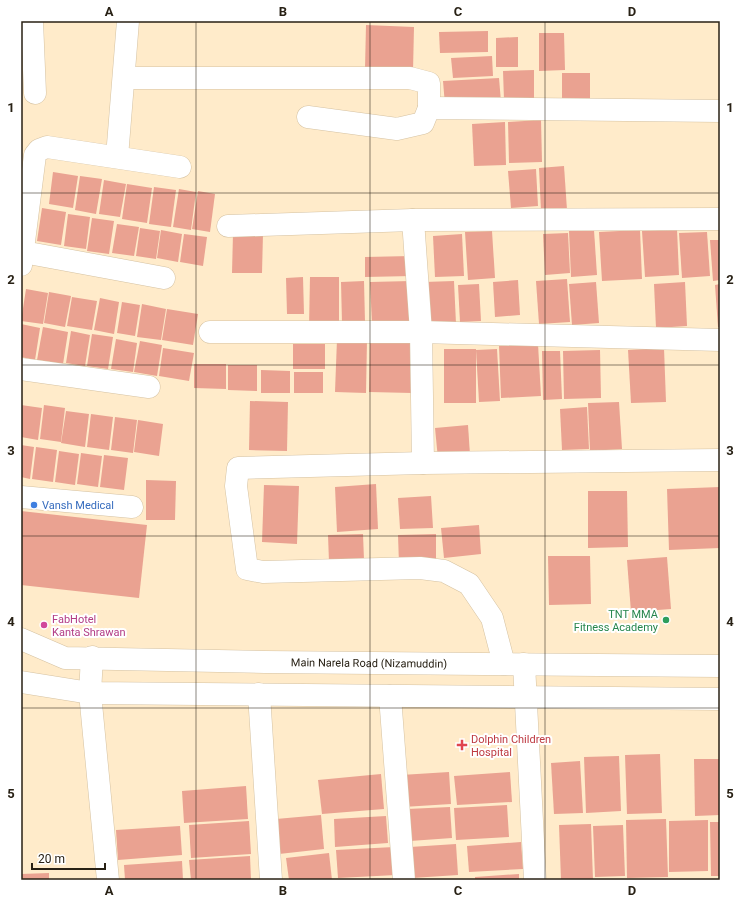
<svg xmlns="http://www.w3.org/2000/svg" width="741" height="901" font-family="Roboto,sans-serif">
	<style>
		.building { fill: #eaa291 }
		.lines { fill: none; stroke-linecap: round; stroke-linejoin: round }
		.minor-casing { stroke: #d5c2a2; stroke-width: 23 }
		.tertiary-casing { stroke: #d5c2a2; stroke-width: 23 }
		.minor { stroke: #fff; stroke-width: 22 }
		.tertiary { stroke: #fff; stroke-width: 22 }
		.grid { fill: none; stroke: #282115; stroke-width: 1; stroke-opacity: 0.55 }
		.shop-dot { fill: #3f7fe0; stroke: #fff; stroke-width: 1.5 }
		.leisure-dot { fill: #2e9e5b; stroke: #fff; stroke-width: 1.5 }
		.hotel-dot { fill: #d1479c; stroke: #fff; stroke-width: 1.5 }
		.health-dot { fill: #e0444e; stroke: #fff; stroke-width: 1.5 }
		.labels { text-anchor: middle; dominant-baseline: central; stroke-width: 4; stroke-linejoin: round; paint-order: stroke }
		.shop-label { font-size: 11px; fill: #366cbe; stroke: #fff; text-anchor: start }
		.leisure-label { font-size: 11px; fill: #27864d; stroke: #fff; text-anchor: end }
		.hotel-label { font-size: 11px; fill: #b23c85; stroke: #fff; text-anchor: start }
		.street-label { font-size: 11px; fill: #282115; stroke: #fff }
		.health-label { font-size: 11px; fill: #be3a42; stroke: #fff; text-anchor: start }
		.neatline { fill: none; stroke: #282115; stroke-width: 1.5 }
		.grid-label { font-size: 13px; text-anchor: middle; font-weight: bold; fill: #282115 }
	</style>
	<rect width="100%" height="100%" fill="#ffebca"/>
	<g class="building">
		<polygon points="366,25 414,27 413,71 365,69"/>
		<polygon points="488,31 488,52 440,53 439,32"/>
		<polygon points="539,33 564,33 565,70 539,71"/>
		<polygon points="518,37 518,67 496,67 496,38"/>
		<polygon points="492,56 493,76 453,78 451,58"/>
		<polygon points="534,70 534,100 504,100 503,71"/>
		<polygon points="562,73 590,73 590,103 562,104"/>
		<polygon points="499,78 501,102 445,105 443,81"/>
		<polygon points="541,120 542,162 509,163 508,122"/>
		<polygon points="505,122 506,165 474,166 472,124"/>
		<polygon points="564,166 567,210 541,211 539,168"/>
		<polygon points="536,169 538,206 511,208 508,171"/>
		<polygon points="53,172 78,176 73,208 49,204"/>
		<polygon points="80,176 102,179 96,214 75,210"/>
		<polygon points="104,180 126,184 120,217 99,214"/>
		<polygon points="127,184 152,188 147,223 122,219"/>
		<polygon points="154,187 176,190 171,227 149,224"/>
		<polygon points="179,189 196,192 191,230 173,227"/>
		<polygon points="198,191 215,194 210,232 192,229"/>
		<polygon points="42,208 66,212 61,245 37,241"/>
		<polygon points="68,214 90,217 86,249 64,246"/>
		<polygon points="92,218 114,221 109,254 87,251"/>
		<polygon points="117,224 139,227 134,256 112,253"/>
		<polygon points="140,228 160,231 156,259 136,256"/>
		<polygon points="677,229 679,275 645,277 642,231"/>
		<polygon points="161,230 182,234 178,262 157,258"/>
		<polygon points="594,230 597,275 571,277 569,231"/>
		<polygon points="640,230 642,279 602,281 599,232"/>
		<polygon points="492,231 495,278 468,280 465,232"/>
		<polygon points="707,232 710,276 682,278 679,233"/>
		<polygon points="568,233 570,273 545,275 543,234"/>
		<polygon points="184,234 207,237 203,266 180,262"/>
		<polygon points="233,234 263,234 262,273 232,273"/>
		<polygon points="462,234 464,276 435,277 433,236"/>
		<polygon points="710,240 720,240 720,280 713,281"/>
		<polygon points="411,256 412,276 365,277 365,257"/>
		<polygon points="303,277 304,314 287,314 286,278"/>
		<polygon points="310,277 339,277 339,328 309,328"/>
		<polygon points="567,279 570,322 539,324 536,281"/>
		<polygon points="518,280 520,315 495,317 493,282"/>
		<polygon points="364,281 365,322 342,323 341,282"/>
		<polygon points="411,281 413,322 372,324 370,282"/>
		<polygon points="454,281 456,324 427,325 424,282"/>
		<polygon points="596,282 599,323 572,325 569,284"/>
		<polygon points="685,282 687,326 656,328 654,284"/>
		<polygon points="479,284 481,321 460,322 458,285"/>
		<polygon points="720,284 720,327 718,327 715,285"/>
		<polygon points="26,289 48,293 43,324 21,321"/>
		<polygon points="49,292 71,296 65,327 44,323"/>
		<polygon points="72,297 97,301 92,330 67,326"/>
		<polygon points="100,298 119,302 114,334 94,330"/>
		<polygon points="122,302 140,305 135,336 117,333"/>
		<polygon points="142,304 166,309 161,340 137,337"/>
		<polygon points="167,309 198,314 193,345 162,340"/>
		<polygon points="21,324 40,328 35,360 21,357"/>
		<polygon points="43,327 68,332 63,364 37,360"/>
		<polygon points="71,331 90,335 85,366 66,363"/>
		<polygon points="92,334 113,337 108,369 87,366"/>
		<polygon points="116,339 137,343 133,372 111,369"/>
		<polygon points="337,339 367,340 366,393 335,392"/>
		<polygon points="140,341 162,345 157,376 134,372"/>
		<polygon points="370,342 414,343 412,393 369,392"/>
		<rect x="293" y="344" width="32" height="25"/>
		<polygon points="538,344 541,396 501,398 499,346"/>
		<polygon points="163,348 194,353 189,381 159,376"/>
		<polygon points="664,348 666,402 631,403 628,350"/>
		<rect x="444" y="349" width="32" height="54"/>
		<polygon points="497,349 500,401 479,402 476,350"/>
		<polygon points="600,350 601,398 564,399 563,351"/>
		<polygon points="542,351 560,351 562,399 543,400"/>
		<polygon points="194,364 226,364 226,389 194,388"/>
		<polygon points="228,365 257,365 257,391 228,390"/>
		<polygon points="261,370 290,371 290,393 261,393"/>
		<rect x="294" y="372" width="29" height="21"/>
		<polygon points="250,401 288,402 287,451 249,450"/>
		<polygon points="619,402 622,449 590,451 588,403"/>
		<polygon points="21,405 42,408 38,440 21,437"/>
		<polygon points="44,405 65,408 61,442 40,439"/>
		<polygon points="587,407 589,449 562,450 560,409"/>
		<polygon points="66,411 89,414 85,447 61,443"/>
		<polygon points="91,414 113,417 109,450 87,447"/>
		<polygon points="115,417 137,420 133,453 111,450"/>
		<polygon points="138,420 163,424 159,456 134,452"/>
		<polygon points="468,425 470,455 438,459 435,428"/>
		<polygon points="21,445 34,447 30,479 21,477"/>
		<polygon points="36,447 57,450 53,482 32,479"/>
		<polygon points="59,451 79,454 75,485 55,482"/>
		<polygon points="81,453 102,456 98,487 77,484"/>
		<polygon points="104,455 128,458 124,490 100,487"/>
		<polygon points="146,480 176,481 175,520 146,520"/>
		<polygon points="376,484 378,529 337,532 335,487"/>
		<polygon points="264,485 299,486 297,544 262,542"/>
		<polygon points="720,487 720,548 669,550 667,489"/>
		<polygon points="588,491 627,491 628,547 588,548"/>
		<polygon points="431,496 433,528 400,529 398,498"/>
		<polygon points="21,511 147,525 139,598 21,585"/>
		<polygon points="479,525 481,554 444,558 441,528"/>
		<polygon points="363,534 364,560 329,562 328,535"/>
		<polygon points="436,534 436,562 399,564 398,535"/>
		<polygon points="548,556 590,556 591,604 549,605"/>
		<polygon points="667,557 671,609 631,612 627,560"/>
		<polygon points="660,754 662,813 627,814 625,755"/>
		<polygon points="619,756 621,811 586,813 584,757"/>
		<polygon points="694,759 720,759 720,815 695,816"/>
		<polygon points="580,761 583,813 554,814 551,763"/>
		<polygon points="449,772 451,804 403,807 401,775"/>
		<polygon points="510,772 512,802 457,805 454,776"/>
		<polygon points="381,774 384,809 322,814 318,780"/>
		<polygon points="246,786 248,819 184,823 182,791"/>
		<polygon points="507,805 509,837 456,840 454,808"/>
		<polygon points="450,807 452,838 410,841 407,809"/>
		<polygon points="321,815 324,849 279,854 276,819"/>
		<polygon points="386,816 388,843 335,847 334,819"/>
		<polygon points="666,819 668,877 627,878 626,820"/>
		<polygon points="708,820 708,871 669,872 669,821"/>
		<polygon points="249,821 251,854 191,858 189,825"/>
		<polygon points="710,822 720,822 720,876 711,876"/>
		<polygon points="591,824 593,880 561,880 559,825"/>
		<polygon points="623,825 625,876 595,877 593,826"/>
		<polygon points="180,826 182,855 118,860 116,830"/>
		<polygon points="521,842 523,869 469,872 467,846"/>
		<polygon points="456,844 458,875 412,878 410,847"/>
		<polygon points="394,847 396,875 338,878 336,850"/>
		<polygon points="329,853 332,880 289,880 286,858"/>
		<polygon points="250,856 251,880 191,880 189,860"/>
		<polygon points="182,861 183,880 125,880 124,865"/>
		<polygon points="49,873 49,880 21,880 21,874"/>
		<polygon points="519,874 519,880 475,880 475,877"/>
	</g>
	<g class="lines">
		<g class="minor-casing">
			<g id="minor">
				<polyline points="32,21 35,93"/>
				<polyline points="124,78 410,78 429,83 429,108"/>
				<polyline points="308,117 397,129 423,123 429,108 720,111"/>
				<polyline points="117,157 128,21"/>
				<polyline points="413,220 421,332 423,463"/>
				<polyline points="228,226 413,220 720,219"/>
				<polyline points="23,252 164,278"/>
				<polyline points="21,265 35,155 39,150 47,147 180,167"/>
				<polyline points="210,332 421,332 720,340"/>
				<polyline points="21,369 149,387"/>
				<polyline points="21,497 132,507"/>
				<polyline points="92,657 90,693 108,880"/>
				<polyline points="504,664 492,618 469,584 444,571 420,568 263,572 247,569 236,486 238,468 423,463 720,460"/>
				<polyline points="259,694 271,880"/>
				<polyline points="390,696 404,880"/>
			</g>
		</g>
		<g class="tertiary-casing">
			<g id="tertiary">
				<path id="s1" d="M21 639 65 658 265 662 720 666"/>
				<polyline points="524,664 535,880"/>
				<polyline points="21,682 90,693 720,699"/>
			</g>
		</g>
		<use href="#minor" class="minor"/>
		<use href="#tertiary" class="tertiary"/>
	</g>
	<path class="grid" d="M196 21V880M370 21V880M545 21V880M21 193H720M21 365H720M21 536H720M21 708H720"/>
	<circle class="shop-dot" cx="34" cy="505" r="4"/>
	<circle class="leisure-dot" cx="666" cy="620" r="4"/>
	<circle class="hotel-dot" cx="44" cy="625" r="4"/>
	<path class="health-dot" d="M460 739h4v4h4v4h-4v4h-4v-4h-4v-4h4z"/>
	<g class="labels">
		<g class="shop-label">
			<text x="42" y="505">Vansh Medical</text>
		</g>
		<g class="leisure-label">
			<text x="658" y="614">TNT MMA<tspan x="658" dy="13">Fitness Academy</tspan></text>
		</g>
		<g class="hotel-label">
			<text x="52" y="619">FabHotel<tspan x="52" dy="13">Kanta Shrawan</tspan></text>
		</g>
		<g class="street-label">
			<text stroke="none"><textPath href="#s1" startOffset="352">Main Narela Road (Nizamuddin)</textPath></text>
		</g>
		<g class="health-label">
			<text x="471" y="739">Dolphin Children<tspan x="471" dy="13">Hospital</tspan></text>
		</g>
	</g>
	<rect width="741" height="901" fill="none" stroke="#ffffff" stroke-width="44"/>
	<path d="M32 863v6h73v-6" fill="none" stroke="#282115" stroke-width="2"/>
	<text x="38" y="863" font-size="12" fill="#282115" stroke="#ffffff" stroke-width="3" paint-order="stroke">20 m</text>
	<rect x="22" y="22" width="697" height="857" class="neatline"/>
	<g class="grid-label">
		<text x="109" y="16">A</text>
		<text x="283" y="16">B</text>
		<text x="458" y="16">C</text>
		<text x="632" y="16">D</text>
		<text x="11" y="112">1</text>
		<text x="730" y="112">1</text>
		<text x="11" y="284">2</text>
		<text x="730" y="284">2</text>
		<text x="11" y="455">3</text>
		<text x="730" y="455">3</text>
		<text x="11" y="626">4</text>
		<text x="730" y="626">4</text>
		<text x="11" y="798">5</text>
		<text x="730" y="798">5</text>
		<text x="109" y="895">A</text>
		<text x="283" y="895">B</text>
		<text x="458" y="895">C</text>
		<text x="632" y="895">D</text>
	</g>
</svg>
